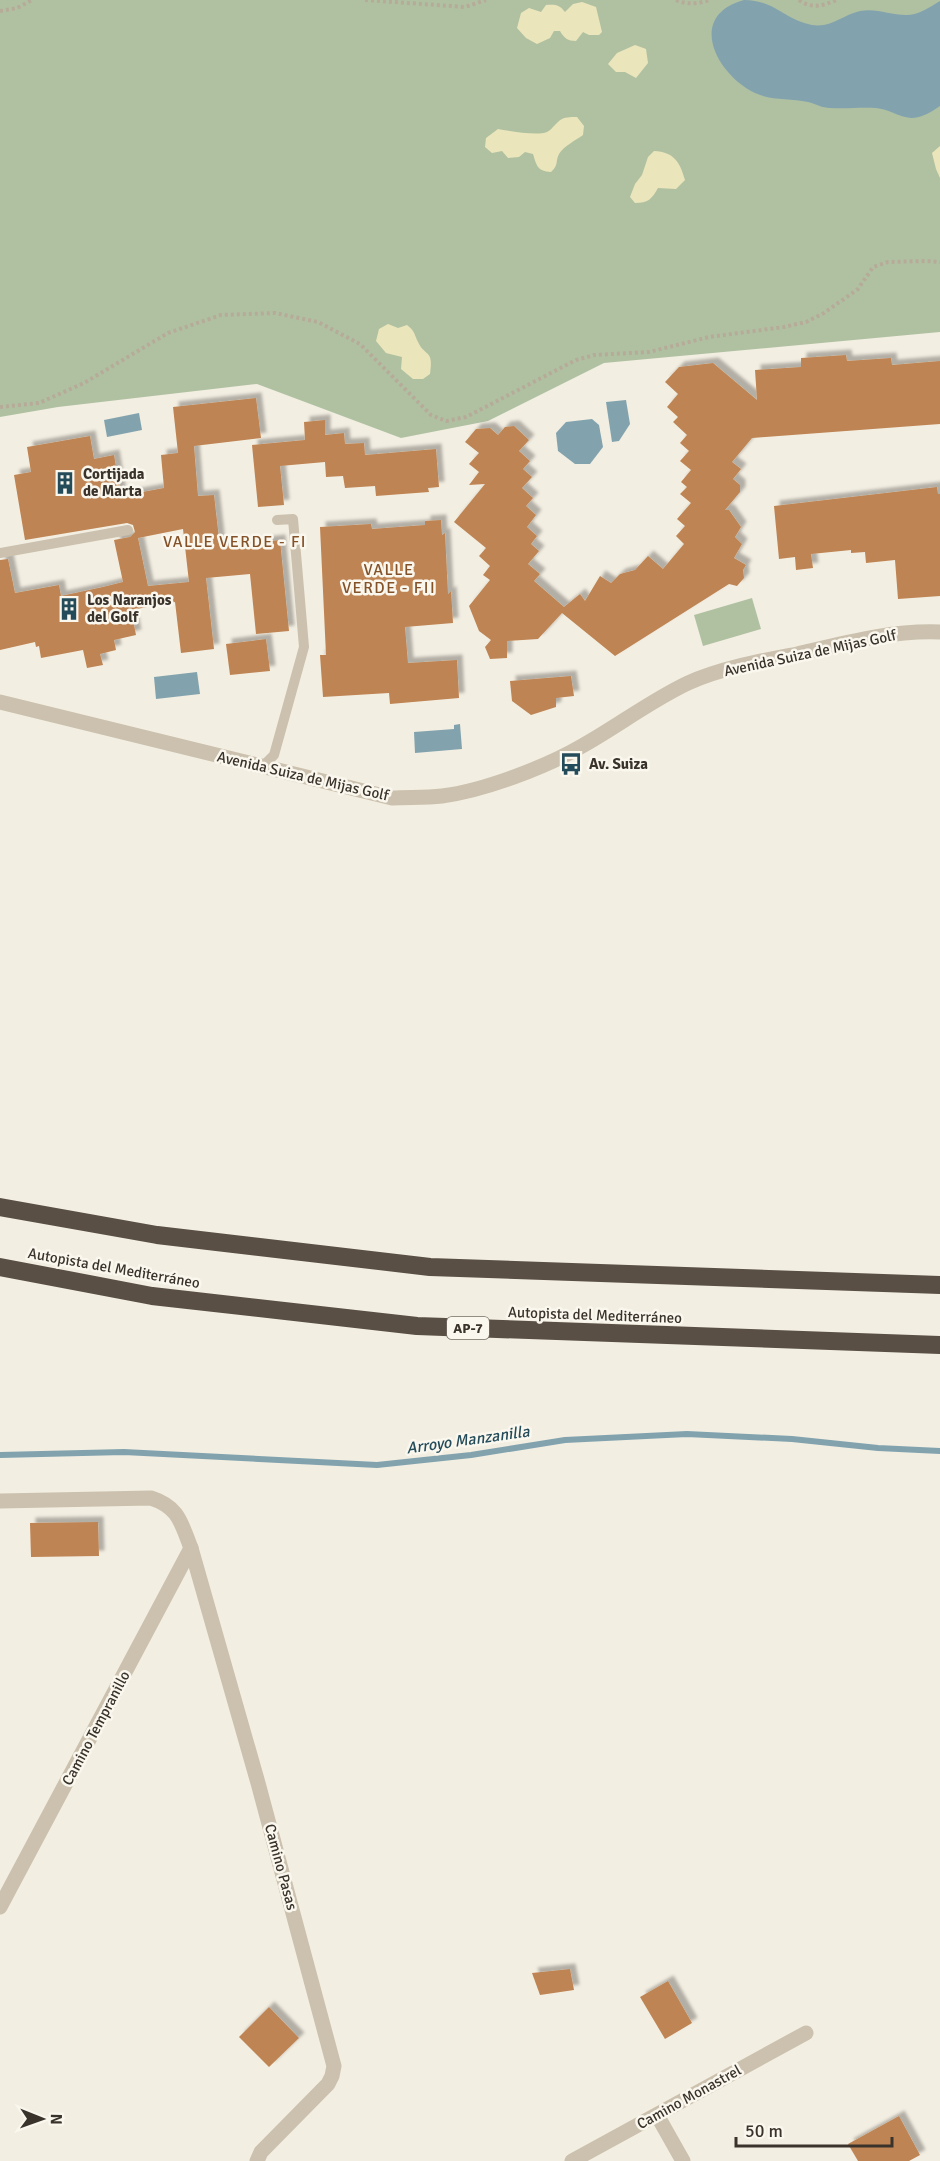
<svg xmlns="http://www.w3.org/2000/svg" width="940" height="2161" font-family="Signika,sans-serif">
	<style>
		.green { fill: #b0c1a2 }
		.sand { fill: #ebe5bb }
		.water { fill: #82a3ae }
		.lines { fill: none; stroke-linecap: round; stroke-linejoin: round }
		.stream { stroke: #82a3ae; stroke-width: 6 }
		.building { fill: #bf8453; fill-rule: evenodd; filter: url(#shadow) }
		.path { stroke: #b6ab98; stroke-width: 4; stroke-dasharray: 3 3; stroke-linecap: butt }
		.service { stroke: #cbc1ae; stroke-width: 10 }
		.minor { stroke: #cbc1ae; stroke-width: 15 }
		.motorway { stroke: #5a4f44; stroke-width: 18 }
		.labels { text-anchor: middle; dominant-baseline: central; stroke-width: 5; stroke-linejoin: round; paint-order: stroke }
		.shield { fill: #faf7ee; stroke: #746e66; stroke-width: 1.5 }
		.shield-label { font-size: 14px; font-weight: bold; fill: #3a332c }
		.poi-label { font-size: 15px; font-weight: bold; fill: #3a332c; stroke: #faf7ee; text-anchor: start }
		.street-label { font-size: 15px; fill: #3a332c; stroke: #faf7ee }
		.neighbourhood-label { font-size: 16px; letter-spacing: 1.5px; fill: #845229; stroke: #faf7ee }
		.water-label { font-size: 16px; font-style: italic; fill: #234b59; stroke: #faf7ee }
	</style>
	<defs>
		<filter id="shadow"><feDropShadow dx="5.5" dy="-5.5" stdDeviation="1.5" flood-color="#0004"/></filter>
	</defs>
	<rect width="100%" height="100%" fill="#f3eee2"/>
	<g class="green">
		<polygon points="0,0 940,0 940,332 604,363 488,421 401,438 257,384 58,407 0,417"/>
		<polygon points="752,598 761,629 703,646 694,615"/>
	</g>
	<g class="sand">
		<path d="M582 2 596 7 602 32 599 35H589L583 32 576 41C568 41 564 38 560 31H554L550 38 537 44 526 38 517 28 521 13 529 8 541 12 546 5C555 4 560 5 565 12L573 4Z"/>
		<polygon points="635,45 646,49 648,63 636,78 625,72 616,72 608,64 617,53"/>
		<path d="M577 117 584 126 583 135C576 140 564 146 559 154 555 162 559 165 551 172 538 171 537 167 533 154L525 152 519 157 508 158 502 151 492 153 485 147 486 138 498 129C510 131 537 136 547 132 553 129 556 122 562 119 566 117 573 117 577 117Z"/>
		<polygon points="940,146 940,178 936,169 932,153"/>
		<path d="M654 151C674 152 680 162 685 180L676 189 658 188C652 199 648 203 635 203L630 197 635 184 642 175 648 157Z"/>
		<path d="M388 324 398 328 407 325C415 331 414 334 418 342 425 357 434 349 430 374L423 379H413L401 369 402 357 386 353 376 341 379 329Z"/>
	</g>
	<g class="water">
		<path d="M744 0C775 0 784 20 812 25 832 28 842 15 860 11 877 8 890 15 906 15 919 15 930 7 940 1V106C931 112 922 118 911 118 899 117 888 109 876 108 861 107 846 109 830 108 822 108 816 104 808 102 790 98 772 101 755 93 716 74 686 16 744 0Z"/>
		<polygon points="626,400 630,424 619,441 612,442 606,402"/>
		<polygon points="139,413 142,430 107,437 104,420"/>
		<polygon points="592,419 599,425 603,447 590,464 575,464 558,451 556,433 566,422"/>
		<polygon points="197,672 200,694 156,699 154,677"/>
		<polygon points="460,724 462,749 415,753 414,732 454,729 454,725"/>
	</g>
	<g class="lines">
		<polyline class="stream" points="0,1455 124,1452 377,1465 471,1455 565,1440 687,1434 792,1439 878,1448 940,1451"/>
	</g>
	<g class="building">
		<polygon points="846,355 847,361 891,358 892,365 940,361 940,424 752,438 732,462 741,469 733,479 740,485 740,492 725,510 729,510 741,527 735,537 742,544 734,558 746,565 743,570 744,578 737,586 729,584 615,656 562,613 538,639 507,641 507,658 490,659 485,647 491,640 479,631 469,606 490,580 483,575 490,566 479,556 486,548 454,522 485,484 469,485 479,472 469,464 479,453 465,442 476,429 490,428 498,435 505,427 514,426 529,440 519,451 530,461 523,469 532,477 522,488 533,498 526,506 536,515 527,527 537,536 531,544 539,551 528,564 540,574 534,581 564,607 580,594 585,601 600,576 611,583 620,574 635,570 648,556 663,569 684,544 676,536 685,526 677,519 691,503 680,494 687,487 681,482 691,470 680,461 689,451 680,443 687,435 673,422 678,417 667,407 678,394 665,382 679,367 713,363 757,400 755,370 801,367 801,358"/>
		<path d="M256 398 261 438 194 446 198 496 214 495 220 547 280 540 289 631 256 634 250 574 206 578 214 649 181 653 175 602 131 610 136 635 114 640 116 650 100 654 103 665 87 668 83 650 41 658 39 646 36 647 35 642 0 650V560L8 559 15 593 59 585 61 596 103 587 123 582 114 540 130 537 135 532 133 525 127 523 25 540 14 475 31 472 27 447 90 436 94 459 114 455 121 496 164 488 161 455 178 453 173 407ZM183 529 189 582 148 586 138 538Z"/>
		<polygon points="325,420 325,435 344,433 345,444 364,443 365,455 436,449 439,487 428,488 429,492 376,496 375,486 345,488 343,476 326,477 325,462 280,466 284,505 258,507 252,445 305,440 304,422"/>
		<polygon points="937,487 938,494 940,494 940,596 898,599 895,560 866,563 865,552 851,553 851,550 811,554 813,568 796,570 795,557 779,559 774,506"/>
		<polygon points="441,520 442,535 445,533 448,594 451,591 453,623 405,627 408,663 457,660 459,698 390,704 389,693 323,697 320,655 326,655 320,527 371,524 372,529 425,525 425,521"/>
		<polygon points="266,639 270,671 230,675 226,644"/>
		<polygon points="571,676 574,696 556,698 556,707 531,715 512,701 510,681"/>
		<polygon points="98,1522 99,1556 31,1557 30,1523"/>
		<polygon points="570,1969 574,1990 540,1995 532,1973"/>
		<polygon points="668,1981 692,2023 665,2039 640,1997"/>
		<polygon points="269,2007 299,2038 269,2067 239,2037"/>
		<polygon points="899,2116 920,2155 909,2161 858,2161 848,2144"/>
	</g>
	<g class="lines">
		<g class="path">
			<polyline points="365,0 465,7 486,0"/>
			<path d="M676 0C687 5 698 4 709 0"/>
			<path d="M799 0C811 9 823 6 836 0"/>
			<polyline points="0,11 17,8 32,0"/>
			<polyline points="0,407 39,403 84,383 168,333 221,315 275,313 318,322 360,344 431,415 446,421 466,417 576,360 594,355 649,352 709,337 784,327 806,322 824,313 858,289 873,267 888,262 927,261 940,262"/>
		</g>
		<g class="service">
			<polyline points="0,553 128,530"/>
			<polyline points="262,767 274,755 304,647 293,519 277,520"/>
		</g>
		<g class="minor">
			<path d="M0 702 392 798C408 797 425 798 442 796 483 791 546 767 582 746 618 726 650 701 688 683 721 668 761 661 797 654 844 643 892 630 940 632"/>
			<path d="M0 1501 151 1498C179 1507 181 1523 191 1548L258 1783 334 2066 332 2076 328 2084 261 2152 257 2161"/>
			<polyline points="0,1907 191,1548"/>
			<polyline points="657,2115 683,2161"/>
			<polyline points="572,2161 806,2033"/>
		</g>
		<g class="motorway">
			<polyline points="0,1207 157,1235 430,1267 940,1285"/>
			<polyline points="0,1267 152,1296 417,1326 940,1345"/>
		</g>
	</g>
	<defs>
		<g id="building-bare" transform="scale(1.8)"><path d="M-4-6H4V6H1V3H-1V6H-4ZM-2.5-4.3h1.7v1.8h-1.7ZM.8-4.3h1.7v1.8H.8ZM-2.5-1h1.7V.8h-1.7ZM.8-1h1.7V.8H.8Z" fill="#234b59" stroke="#faf7ee" stroke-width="2.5" paint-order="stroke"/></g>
		<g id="bus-bare" transform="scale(1.8)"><path d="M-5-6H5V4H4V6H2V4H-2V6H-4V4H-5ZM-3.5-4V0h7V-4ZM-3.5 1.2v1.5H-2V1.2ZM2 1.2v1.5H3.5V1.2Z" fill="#234b59" stroke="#faf7ee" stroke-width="2.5" paint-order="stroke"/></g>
	</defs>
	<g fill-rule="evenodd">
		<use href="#building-bare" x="65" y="483"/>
		<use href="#building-bare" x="69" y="609"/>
		<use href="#bus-bare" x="571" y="764"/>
	</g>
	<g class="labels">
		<rect class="shield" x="447" y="1317" width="42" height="22" rx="4.5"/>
		<g class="shield-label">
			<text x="468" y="1328">AP-7</text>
		</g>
		<g class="poi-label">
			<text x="83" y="474">Cortijada<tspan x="83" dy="17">de Marta</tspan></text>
			<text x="87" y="600">Los Naranjos<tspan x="87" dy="17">del Golf</tspan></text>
			<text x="589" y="764">Av. Suiza</text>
		</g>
		<g class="street-label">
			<text transform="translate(810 653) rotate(-12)">Avenida Suiza de Mijas Golf</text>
			<text transform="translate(303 776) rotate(13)">Avenida Suiza de Mijas Golf</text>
			<text transform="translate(114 1268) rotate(10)">Autopista del Mediterráneo</text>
			<text transform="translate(595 1315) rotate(2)">Autopista del Mediterráneo</text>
			<text transform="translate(96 1728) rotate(-62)">Camino Tempranillo</text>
			<text transform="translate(281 1867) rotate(75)">Camino Pasas</text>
			<text transform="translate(689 2097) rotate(-29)">Camino Monastrel</text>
		</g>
		<g class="neighbourhood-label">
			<text x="235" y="542">VALLE VERDE - FI</text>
			<text x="389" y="570">VALLE<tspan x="389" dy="18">VERDE - FII</tspan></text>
		</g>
		<g class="water-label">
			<text transform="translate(468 1440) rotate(-8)">Arroyo Manzanilla</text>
		</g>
	</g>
	<g transform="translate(42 2119) rotate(91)" stroke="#faf7ee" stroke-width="4.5" paint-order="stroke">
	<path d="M0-4.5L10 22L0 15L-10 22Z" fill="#3a332c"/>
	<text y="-9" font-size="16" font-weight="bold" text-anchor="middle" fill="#3a332c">N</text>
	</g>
	<path d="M736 2137v9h156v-9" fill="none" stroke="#3a332c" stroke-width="3"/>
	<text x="745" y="2137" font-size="18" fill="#3a332c" stroke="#faf7ee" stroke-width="4.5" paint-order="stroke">50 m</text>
</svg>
